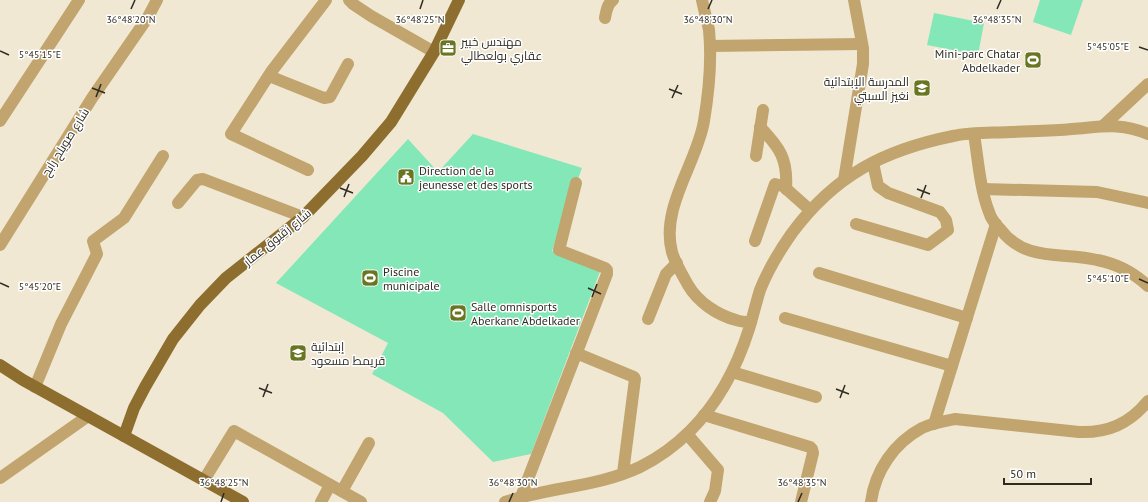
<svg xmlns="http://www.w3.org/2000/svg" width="1148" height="502" font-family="'PT Sans',Cairo,sans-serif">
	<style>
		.green { fill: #83e7b8 }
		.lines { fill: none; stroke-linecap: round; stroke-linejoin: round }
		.minor { stroke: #c1a46e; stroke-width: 12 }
		.major { stroke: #8d6e2e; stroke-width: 12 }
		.ticks { fill: none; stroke: #2e2b23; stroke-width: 1.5 }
		.labels { text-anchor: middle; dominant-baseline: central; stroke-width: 3; stroke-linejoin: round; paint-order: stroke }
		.poi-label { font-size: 12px; fill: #2e2b23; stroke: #fff; text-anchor: start }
		.street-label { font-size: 12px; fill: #2e2b23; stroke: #fff }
		.ticks-label { font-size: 10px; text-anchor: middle; fill: #2e2b23; stroke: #fff; stroke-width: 3; stroke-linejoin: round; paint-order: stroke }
	</style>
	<rect width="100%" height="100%" fill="#f0e8d2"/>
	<g class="green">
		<polygon points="1040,0 1083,0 1071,35 1033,22"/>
		<polygon points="934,13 984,23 978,55 927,45"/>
		<polygon points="473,134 582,168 552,251 601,269 531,454 493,462 443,413 372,374 388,343 276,283 408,139 438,172"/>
	</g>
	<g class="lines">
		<g class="minor">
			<polyline points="349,0 353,4 371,16 434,52"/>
			<path d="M702 0C704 10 707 20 709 30 712 60 709 91 704 121 697 163 660 208 672 252 675 263 682 274 688 285 698 302 717 315 736 320 741 322 746 322 751 322"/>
			<path d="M605 18C606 12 607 4 613 0"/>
			<polyline points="710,46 862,44"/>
			<polyline points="269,76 324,98 330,97 348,64"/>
			<polyline points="0,121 79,0"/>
			<polyline points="1103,126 1148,84"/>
			<path d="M760 127C780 148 788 159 786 189"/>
			<path d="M974 134C978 159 980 189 989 212 991 219 996 225 1001 230 1025 262 1063 252 1097 260 1118 264 1133 272 1148 286"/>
			<polyline points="756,156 763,110"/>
			<polyline points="308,170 231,134 271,72 326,0"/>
			<polyline points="844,180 863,64 863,48 854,0"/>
			<polyline points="983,189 1097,192 1148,203"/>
			<polyline points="178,203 197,180 203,179 303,217"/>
			<polyline points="856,224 928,245 948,230 946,220 940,212 888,193 878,186 873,163"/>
			<polyline points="755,241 775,184 783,186 810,210"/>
			<polyline points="0,245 92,98 148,17 157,0"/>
			<polyline points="819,273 967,318"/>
			<polyline points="785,318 952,366"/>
			<polyline points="648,319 666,274 677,263"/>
			<polyline points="576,353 634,377 635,379 623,473"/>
			<polyline points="732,372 816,397"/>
			<polyline points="35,387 61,324 97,254 93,241 124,218 163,156"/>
			<polyline points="704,415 810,447 812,449 813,453 801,502"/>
			<polyline points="934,424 996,224"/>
			<polyline points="687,434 718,470 715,491 710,502"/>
			<polyline points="0,478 88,416"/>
			<polyline points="204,480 234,431 361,502"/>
			<polyline points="342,491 369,443"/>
			<polyline points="521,497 607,274 607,270 605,268 559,250 576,183"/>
			<polyline points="321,502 330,485"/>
			<path d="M505 502C549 487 598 487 640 467 658 458 676 445 690 431 718 403 737 367 749 329 753 316 756 303 760 290 768 270 780 250 792 233 835 175 884 150 953 136 971 132 992 133 1010 132 1031 131 1051 131 1072 129 1101 127 1120 122 1148 134"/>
			<path d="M871 502C875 471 894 443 922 428 932 423 944 421 955 419L1079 432C1108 433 1129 424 1148 401"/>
		</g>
		<g class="major">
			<polyline points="0,365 23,380 243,502"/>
			<polyline points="124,436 134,408 145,387 173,339 200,305 226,278 303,217 362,156 391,122 434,52 459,0"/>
		</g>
	</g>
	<path class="ticks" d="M131 9 135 0M420 9 423 0M708 9 712 0M997 9 1001 0M1139 47 1148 50M0 51 9 55M92 88 105 93M669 89 682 94M96 97 101 84M672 98 678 85M340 188 353 193M917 189 930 194M344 197 349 184M921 198 926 185M1139 279 1148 283M0 283 9 287M588 288 601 294M592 297 597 284M259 388 272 393M836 389 849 394M263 397 268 384M840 398 845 385M221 502 224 493M509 502 513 493M798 502 802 493"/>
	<defs>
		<g id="office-square" transform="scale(0.9)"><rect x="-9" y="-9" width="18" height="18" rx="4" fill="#687622" stroke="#fff"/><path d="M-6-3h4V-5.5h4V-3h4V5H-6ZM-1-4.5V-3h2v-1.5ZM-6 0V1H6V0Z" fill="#fff"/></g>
		<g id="stadium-square" transform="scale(0.9)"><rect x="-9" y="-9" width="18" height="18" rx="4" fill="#687622" stroke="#fff"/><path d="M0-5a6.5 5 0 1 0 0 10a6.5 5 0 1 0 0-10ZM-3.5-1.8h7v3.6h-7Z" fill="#fff"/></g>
		<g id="school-square" transform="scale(0.9)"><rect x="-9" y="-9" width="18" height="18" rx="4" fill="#687622" stroke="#fff"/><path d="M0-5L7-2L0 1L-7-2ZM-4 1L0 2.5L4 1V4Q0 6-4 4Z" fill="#fff"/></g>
		<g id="civic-square" transform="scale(0.9)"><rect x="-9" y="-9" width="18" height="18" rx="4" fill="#687622" stroke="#fff"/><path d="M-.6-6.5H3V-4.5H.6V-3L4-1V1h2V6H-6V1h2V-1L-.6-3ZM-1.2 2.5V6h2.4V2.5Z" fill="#fff"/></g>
	</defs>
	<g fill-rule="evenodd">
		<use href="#office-square" x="448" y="48"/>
		<use href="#stadium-square" x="1033" y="60"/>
		<use href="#school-square" x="922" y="88"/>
		<use href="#civic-square" x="406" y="177"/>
		<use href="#stadium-square" x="370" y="278"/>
		<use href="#stadium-square" x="458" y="313"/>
		<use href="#school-square" x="298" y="353"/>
	</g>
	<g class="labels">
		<g class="poi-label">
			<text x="461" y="41">مهندس خبير<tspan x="461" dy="14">عقاري بولعطالي</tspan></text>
			<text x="1020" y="53" text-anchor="end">Mini-parc Chatar<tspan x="1020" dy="14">Abdelkader</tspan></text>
			<text x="909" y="81" text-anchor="end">المدرسة الإبتدائية<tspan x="909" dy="14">نغيز السبتي</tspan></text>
			<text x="419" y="170">Direction de la<tspan x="419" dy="14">jeunesse et des sports</tspan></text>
			<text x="383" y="271">Piscine<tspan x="383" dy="14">municipale</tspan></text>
			<text x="471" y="306">Salle omnisports<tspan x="471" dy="14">Aberkane Abdelkader</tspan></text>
			<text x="311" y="346">إبتدائية<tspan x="311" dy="14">قريمط مسعود</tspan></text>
		</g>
		<g class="street-label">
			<text transform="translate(65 142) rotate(-58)">شارع صويلح رابح</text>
			<text transform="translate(277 237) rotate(-39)">شارع زقيوق عمار</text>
		</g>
	</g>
	<g class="ticks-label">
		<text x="131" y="23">36°48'20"N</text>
		<text x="420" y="23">36°48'25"N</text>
		<text x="708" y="23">36°48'30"N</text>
		<text x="997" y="23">36°48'35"N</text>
		<text x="1108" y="50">5°45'05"E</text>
		<text x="40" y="58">5°45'15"E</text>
		<text x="1108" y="282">5°45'10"E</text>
		<text x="40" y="290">5°45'20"E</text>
		<text x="224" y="486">36°48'25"N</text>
		<text x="513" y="486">36°48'30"N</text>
		<text x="802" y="486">36°48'35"N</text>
	</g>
	<path d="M1004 478v6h87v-6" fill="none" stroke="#2e2b23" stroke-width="2"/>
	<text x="1010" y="478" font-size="12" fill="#2e2b23" stroke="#ffffff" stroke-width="3" paint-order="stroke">50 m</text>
</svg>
